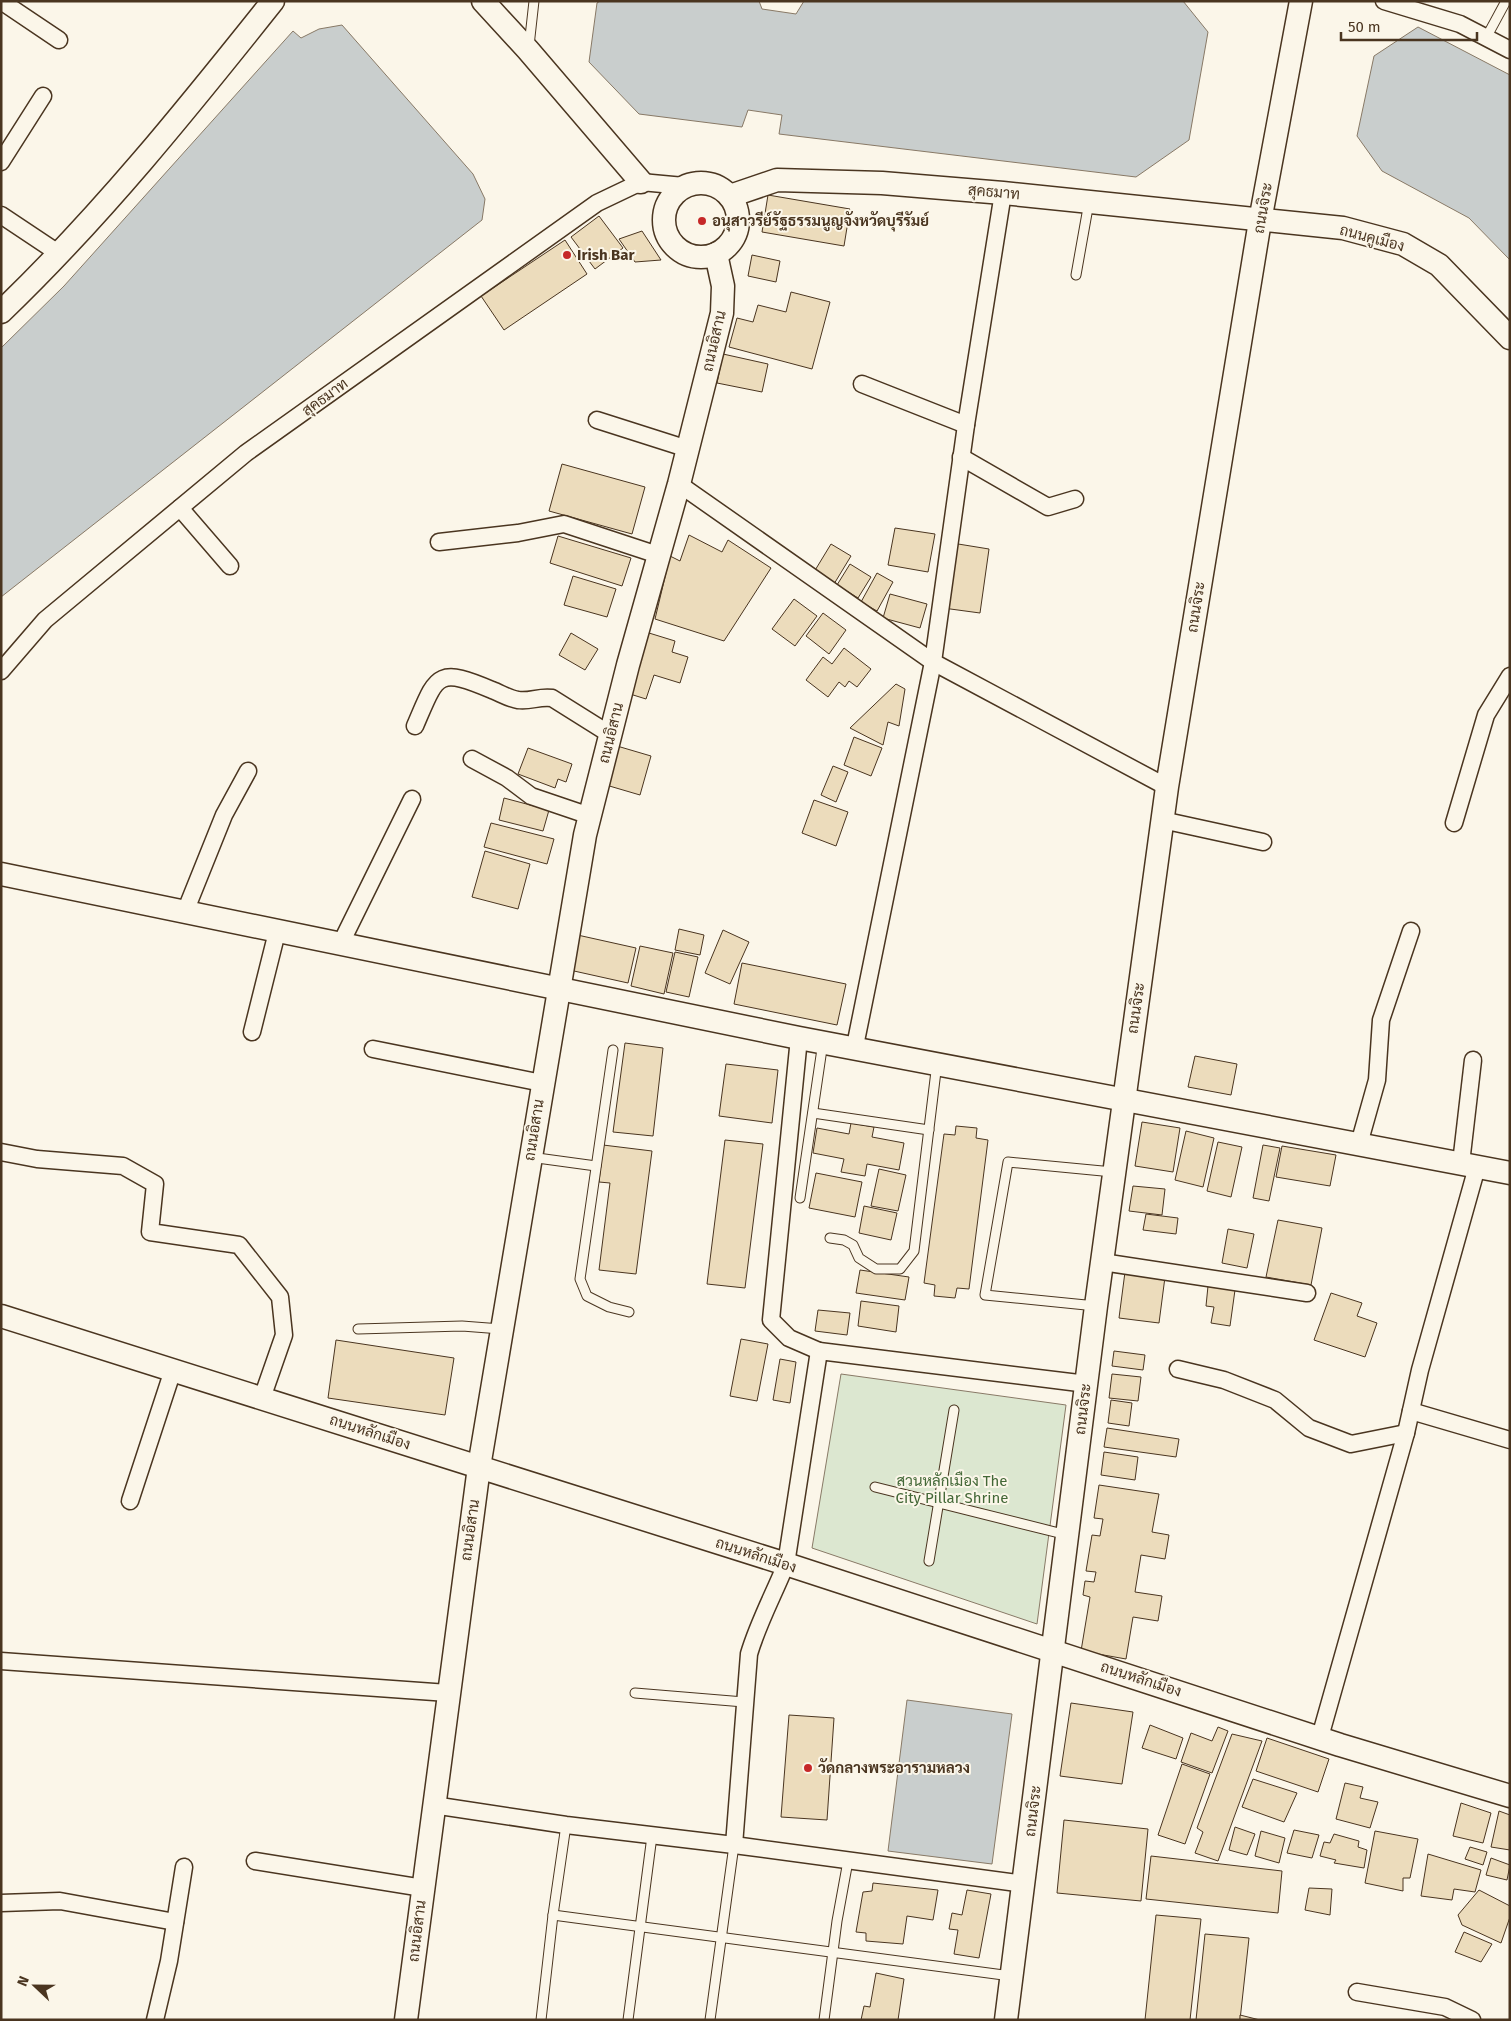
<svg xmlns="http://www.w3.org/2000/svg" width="1511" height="2021" font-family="'Fira Sans',Sarabun,sans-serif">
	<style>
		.green { fill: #dce7d0; stroke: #887966 }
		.water { fill: #c9cecd; stroke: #887966 }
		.building { fill: #ecdcbc; stroke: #4a3520 }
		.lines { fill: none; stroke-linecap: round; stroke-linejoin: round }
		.lane-casing { stroke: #4a3520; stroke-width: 11 }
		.street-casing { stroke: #4a3520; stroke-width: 19 }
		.secondary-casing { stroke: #4a3520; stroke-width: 25 }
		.lane { stroke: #fbf6e9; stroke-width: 9 }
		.street { stroke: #fbf6e9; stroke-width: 16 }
		.secondary { stroke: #fbf6e9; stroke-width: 22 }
		.poi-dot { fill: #c62828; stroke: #fbf6e9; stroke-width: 2 }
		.labels { text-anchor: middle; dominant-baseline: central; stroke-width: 4; stroke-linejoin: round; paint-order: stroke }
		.street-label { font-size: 15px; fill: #4a3520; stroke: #fbf6e9 }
		.poi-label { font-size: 15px; font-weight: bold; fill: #4a3520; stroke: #fbf6e9; text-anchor: start }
		.park-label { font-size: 15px; fill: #436837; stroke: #fbf6e9 }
	</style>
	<rect width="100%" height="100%" fill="#fbf6e9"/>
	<polygon class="green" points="841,1374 1066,1405 1037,1624 812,1548"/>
	<g class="water">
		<polygon points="600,1 759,1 762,9 796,14 804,1 1183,1 1208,32 1189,140 1136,177 779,134 782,115 748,110 742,127 639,114 589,62 597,3"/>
		<polygon points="342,25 473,174 485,199 482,220 1,597 1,348 64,286 293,31 301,38 319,29"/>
		<polygon points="1418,27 1510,75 1510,260 1469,218 1382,171 1357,136 1374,56"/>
		<polygon points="907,1700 1012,1714 992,1864 888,1851"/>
	</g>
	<g class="building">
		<polygon points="768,195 850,209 844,246 762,232"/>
		<polygon points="599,216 623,248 595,269 571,237"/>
		<polygon points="642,231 661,260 635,262 619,239"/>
		<polygon points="565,240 587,274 504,330 481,296"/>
		<polygon points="752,255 780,261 776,282 748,276"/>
		<polygon points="791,292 830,302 812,369 729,347 737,318 753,322 758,305 786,312"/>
		<polygon points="723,354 768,364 762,392 717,383"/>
		<polygon points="562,464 645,487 632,534 549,511"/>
		<polygon points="895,528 935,534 928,572 888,565"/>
		<polygon points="689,535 722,552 728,540 771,568 724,641 655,619 670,556 680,561"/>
		<polygon points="558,536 631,558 622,586 550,563"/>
		<polygon points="952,543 989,549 980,613 943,608"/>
		<polygon points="831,544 851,556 834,584 814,572"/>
		<polygon points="850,564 871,577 858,598 837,585"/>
		<polygon points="877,573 893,582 877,611 861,602"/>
		<polygon points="573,576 616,589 607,617 564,605"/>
		<polygon points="890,594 927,604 920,628 883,618"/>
		<polygon points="794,599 817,616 795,646 772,629"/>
		<polygon points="823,613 846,630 829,654 806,636"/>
		<polygon points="571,633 598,649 585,670 559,655"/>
		<polygon points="649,633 675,641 672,652 688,657 680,683 654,675 646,699 630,694"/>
		<polygon points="844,648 871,669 857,687 849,681 845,687 839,682 828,697 806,680 823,657 832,664"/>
		<polygon points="896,684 905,689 899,726 888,722 883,745 850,728"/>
		<polygon points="854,737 882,748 871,776 844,765"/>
		<polygon points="617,746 651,756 640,795 606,785"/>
		<polygon points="528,748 572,764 566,782 558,779 555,788 518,774"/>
		<polygon points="833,766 848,772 836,802 821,795"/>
		<polygon points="504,798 549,810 543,831 499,820"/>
		<polygon points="814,800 848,812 836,846 802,833"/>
		<polygon points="491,823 554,839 547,864 484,847"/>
		<polygon points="485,851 530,864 518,909 472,897"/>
		<polygon points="679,929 704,935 700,955 675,950"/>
		<polygon points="723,930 749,942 730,984 705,973"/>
		<polygon points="573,934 636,948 628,983 565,969"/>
		<polygon points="640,946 673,953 664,994 631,986"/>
		<polygon points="675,952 698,957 689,997 666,992"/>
		<polygon points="742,963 846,984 837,1025 734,1004"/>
		<polygon points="625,1043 663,1048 653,1136 613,1132"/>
		<polygon points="1195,1056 1237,1064 1231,1095 1188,1087"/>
		<polygon points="726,1064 778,1070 772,1123 719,1116"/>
		<polygon points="1142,1122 1180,1128 1173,1172 1135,1166"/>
		<polygon points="851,1123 874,1127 872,1137 904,1143 899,1170 867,1164 865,1176 841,1172 844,1159 813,1153 817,1128 849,1134"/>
		<polygon points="956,1126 977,1128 976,1138 988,1140 969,1289 957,1288 955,1298 934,1296 935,1285 924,1283 944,1134 955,1135"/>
		<polygon points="1186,1131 1214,1138 1203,1187 1175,1180"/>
		<polygon points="725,1140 763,1144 745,1288 707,1284"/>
		<polygon points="1218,1142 1242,1147 1231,1197 1207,1191"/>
		<polygon points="603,1145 652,1151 636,1274 599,1270 610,1183 599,1182"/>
		<polygon points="1263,1145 1280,1148 1269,1201 1253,1198"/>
		<polygon points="1282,1146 1336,1155 1330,1186 1276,1177"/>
		<polygon points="879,1169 906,1175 898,1211 871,1206"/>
		<polygon points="816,1173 862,1182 855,1217 809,1208"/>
		<polygon points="1133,1186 1165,1189 1162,1215 1129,1211"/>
		<polygon points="864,1206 897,1213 891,1240 859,1233"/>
		<polygon points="1146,1214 1178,1218 1176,1234 1143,1230"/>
		<polygon points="1278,1220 1322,1228 1311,1285 1266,1277"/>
		<polygon points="1228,1229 1254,1234 1247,1268 1222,1263"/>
		<polygon points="860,1270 909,1277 905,1300 856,1293"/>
		<polygon points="1125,1272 1165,1277 1159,1323 1119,1318"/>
		<polygon points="1208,1286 1235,1290 1230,1326 1211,1323 1214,1307 1206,1306"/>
		<polygon points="1331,1293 1362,1303 1357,1316 1377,1323 1365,1357 1314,1340"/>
		<polygon points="861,1301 899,1306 896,1332 858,1326"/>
		<polygon points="818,1310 850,1313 847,1335 815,1331"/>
		<polygon points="741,1339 768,1344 757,1401 730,1396"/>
		<polygon points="336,1340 454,1358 445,1415 328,1398"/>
		<polygon points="1114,1351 1145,1355 1143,1370 1112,1366"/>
		<polygon points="780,1359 796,1362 790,1403 773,1400"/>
		<polygon points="1112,1374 1141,1377 1138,1401 1109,1398"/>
		<polygon points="1111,1400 1132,1403 1129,1426 1108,1423"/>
		<polygon points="1107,1428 1179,1439 1176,1457 1104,1447"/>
		<polygon points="1104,1452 1138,1457 1135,1480 1101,1475"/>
		<polygon points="1099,1485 1159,1494 1152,1532 1169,1535 1165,1559 1141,1555 1135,1592 1162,1596 1158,1621 1133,1617 1126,1659 1081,1651 1090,1597 1083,1595 1085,1581 1094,1582 1096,1572 1086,1571 1092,1535 1100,1536 1103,1519 1094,1518"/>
		<polygon points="1071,1703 1133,1712 1122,1784 1060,1776"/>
		<polygon points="789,1715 834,1718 827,1820 781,1817"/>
		<polygon points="1150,1725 1183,1738 1176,1759 1142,1748"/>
		<polygon points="1218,1727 1228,1731 1212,1773 1181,1762 1191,1733 1212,1741"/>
		<polygon points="1232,1734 1262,1741 1218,1861 1195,1853 1203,1832 1197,1828"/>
		<polygon points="1267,1738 1329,1759 1318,1792 1256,1771"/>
		<polygon points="1182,1764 1210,1774 1185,1844 1158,1835"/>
		<polygon points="1253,1779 1297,1793 1284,1822 1242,1807"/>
		<polygon points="1345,1783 1363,1787 1360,1798 1378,1802 1370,1828 1336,1819"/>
		<polygon points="1461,1803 1491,1813 1483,1843 1453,1836"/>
		<polygon points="1499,1811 1510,1815 1510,1850 1491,1847"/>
		<polygon points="1064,1820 1148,1829 1141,1901 1057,1893"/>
		<polygon points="1235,1827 1255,1834 1247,1855 1229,1850"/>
		<polygon points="1294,1830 1319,1835 1312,1858 1287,1853"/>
		<polygon points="1261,1831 1285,1838 1279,1863 1255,1856"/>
		<polygon points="1375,1831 1418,1839 1410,1878 1403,1878 1403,1891 1365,1883"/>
		<polygon points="1334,1834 1359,1841 1358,1847 1367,1850 1364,1868 1334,1863 1336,1860 1320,1856 1324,1842 1330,1843"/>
		<polygon points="1470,1847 1487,1852 1483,1865 1465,1859"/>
		<polygon points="1428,1854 1481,1870 1475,1892 1454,1889 1452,1900 1421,1896"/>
		<polygon points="1151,1856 1282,1871 1278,1913 1146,1899"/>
		<polygon points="1491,1858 1510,1865 1507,1880 1486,1875"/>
		<polygon points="873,1883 938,1890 933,1920 907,1916 903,1944 866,1941 866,1933 856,1932 863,1892 872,1891"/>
		<polygon points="1309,1888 1332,1889 1330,1915 1305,1910"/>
		<polygon points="967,1890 991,1894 979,1958 954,1954 958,1930 949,1929 952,1913 962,1915"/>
		<polygon points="1479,1890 1510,1906 1510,1917 1501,1943 1462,1925 1458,1915"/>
		<polygon points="1156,1915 1201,1919 1190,2020 1145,2020"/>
		<polygon points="1464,1932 1492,1944 1481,1962 1455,1952"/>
		<polygon points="1205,1934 1249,1938 1240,2020 1196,2020"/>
		<polygon points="876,1973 904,1979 898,2020 861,2020 864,2006 870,2007"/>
		<polygon points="1240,2015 1260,2020 1240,2020"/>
	</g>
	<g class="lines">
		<g class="lane-casing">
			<g id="lane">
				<polyline points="1486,38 1506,1"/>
				<polyline points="529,46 534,1"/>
				<polyline points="1076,275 1089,202"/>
				<polyline points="613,1050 580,1279 587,1296 609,1307 629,1312"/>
				<polyline points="813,1113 929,1130"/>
				<polyline points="530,1157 596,1166"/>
				<polyline points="800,1198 823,1042"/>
				<polyline points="830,1238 844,1240 853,1245 859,1258 876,1269 900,1269 914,1251 937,1063"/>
				<polyline points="1096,1306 985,1295 1008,1162 1113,1172"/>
				<polyline points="358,1329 462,1326 501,1329"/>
				<polyline points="875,1487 1067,1535"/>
				<polyline points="929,1561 954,1410"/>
				<polyline points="635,1693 744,1702"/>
				<polyline points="553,1915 1011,1976"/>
				<polyline points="541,2020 553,1915 566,1825"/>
				<polyline points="628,2020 652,1836"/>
				<polyline points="710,2020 734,1845"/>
				<polyline points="824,2020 837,1921 848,1861"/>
			</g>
		</g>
		<g class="street-casing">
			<g id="street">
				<polyline points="1,1 59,40"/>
				<polyline points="1384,1 1460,24 1510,50"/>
				<polyline points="1,162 43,96"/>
				<polyline points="1,215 58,253"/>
				<polyline points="862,384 966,425"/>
				<polyline points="597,420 688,449"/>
				<polyline points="961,457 1048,507 1075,499"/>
				<polyline points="679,484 933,662 1167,787"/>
				<polyline points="180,508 230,566"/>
				<polyline points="439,542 518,533 564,524 658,555"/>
				<polyline points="1,671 45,620 246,453 597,203 641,182 684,186"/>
				<path d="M415 726C437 675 436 666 492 690 500 693 510 699 518 700 530 702 539 696 552 698L611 735"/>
				<polyline points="472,759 507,778 531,796 590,816"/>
				<polyline points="1162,820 1263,842"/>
				<polyline points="1454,823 1486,715 1510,676"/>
				<polyline points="185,912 224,815 248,771"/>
				<polyline points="340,945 412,799"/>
				<polyline points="252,1032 277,932"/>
				<polyline points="799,1038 771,1320 789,1338 819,1351"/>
				<polyline points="855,1046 933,662 966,425 1003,193"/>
				<polyline points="373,1049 542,1083"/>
				<polyline points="1359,1144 1377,1080 1381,1020 1411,931"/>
				<polyline points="1,1152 37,1159 123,1166 155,1184 150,1232 239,1245 280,1297 284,1335 262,1398"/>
				<polyline points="1461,1163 1473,1060"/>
				<polyline points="1102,1262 1307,1293"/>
				<polyline points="1178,1369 1224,1380 1275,1400 1309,1428 1351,1444 1406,1433"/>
				<polyline points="1411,1411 1510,1440"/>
				<polyline points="130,1501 173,1370"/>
				<polyline points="1,1661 448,1693"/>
				<polyline points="1320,1737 1406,1433 1420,1370 1477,1167"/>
				<polyline points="433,1805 566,1825 734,1845 1024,1884"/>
				<path d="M734 1845 749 1654C758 1623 774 1594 786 1564L819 1351 1087 1384"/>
				<polyline points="255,1861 423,1888"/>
				<polyline points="1,1903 60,1901 175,1922"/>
				<polyline points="1357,1992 1445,2007 1472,2020"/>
				<polyline points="155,2020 169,1961 184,1867"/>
			</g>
		</g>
		<g class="secondary-casing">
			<g id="secondary">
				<polyline points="483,1 528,50 641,182"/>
				<circle cx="701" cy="220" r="37"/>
				<polyline points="730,196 777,180 882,183 1003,193 1343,228 1403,244 1439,265 1510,338"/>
				<path d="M1 312C101 216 187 109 273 1"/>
				<polyline points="1,874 799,1038 1510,1173"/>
				<polyline points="1,1316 786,1564 1340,1745 1510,1796"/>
				<polyline points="406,2020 479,1467 585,835 628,665 679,484 722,313 723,286 716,254"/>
				<polyline points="1006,2020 1096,1306 1167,787 1260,221 1301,1"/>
			</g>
		</g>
		<use href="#lane" class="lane"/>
		<use href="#street" class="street"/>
		<use href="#secondary" class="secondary"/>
	</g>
	<g class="poi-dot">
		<circle cx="702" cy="221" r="5"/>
		<circle cx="567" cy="255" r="5"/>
		<circle cx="808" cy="1768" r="5"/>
	</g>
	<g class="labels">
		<g class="street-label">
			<text transform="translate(994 192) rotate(5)">สุคธมาท</text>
			<text transform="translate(1263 208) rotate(-80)">ถนนจิระ</text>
			<text transform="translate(1372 238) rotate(15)">ถนนคูเมือง</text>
			<text transform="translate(714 341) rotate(-77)">ถนนอิสาน</text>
			<text transform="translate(325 397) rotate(-36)">สุคธมาท</text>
			<text transform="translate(1196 607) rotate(-81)">ถนนจิระ</text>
			<text transform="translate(611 733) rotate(-76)">ถนนอิสาน</text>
			<text transform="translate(1136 1008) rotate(-82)">ถนนจิระ</text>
			<text transform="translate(534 1130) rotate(-81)">ถนนอิสาน</text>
			<text transform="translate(1083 1409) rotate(-83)">ถนนจิระ</text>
			<text transform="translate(370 1432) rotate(18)">ถนนหลักเมือง</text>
			<text transform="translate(470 1530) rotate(-82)">ถนนอิสาน</text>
			<text transform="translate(756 1555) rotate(18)">ถนนหลักเมือง</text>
			<text transform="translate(1141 1679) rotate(18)">ถนนหลักเมือง</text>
			<text transform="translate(1033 1811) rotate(-83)">ถนนจิระ</text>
			<text transform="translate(417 1931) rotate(-83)">ถนนอิสาน</text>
		</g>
		<g class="poi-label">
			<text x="712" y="221">อนุสาวรีย์รัฐธรรมนูญจังหวัดบุรีรัมย์</text>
			<text x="577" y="255">Irish Bar</text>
			<text x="818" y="1768">วัดกลางพระอารามหลวง</text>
		</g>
		<g class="park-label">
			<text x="952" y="1481">สวนหลักเมือง The<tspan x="952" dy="17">City Pillar Shrine</tspan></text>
		</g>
	</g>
	<rect width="1511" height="2021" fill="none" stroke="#4a3520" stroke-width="5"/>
	<g transform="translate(35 1986) rotate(292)" stroke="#fbf6e9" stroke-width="4" paint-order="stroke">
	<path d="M0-4L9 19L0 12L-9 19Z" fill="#4a3520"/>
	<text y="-8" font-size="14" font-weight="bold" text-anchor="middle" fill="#4a3520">N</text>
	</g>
	<path d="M1341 32v8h136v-8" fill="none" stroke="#4a3520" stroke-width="2.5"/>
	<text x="1348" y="32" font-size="15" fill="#4a3520" stroke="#fbf6e9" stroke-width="4" paint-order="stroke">50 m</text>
</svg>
